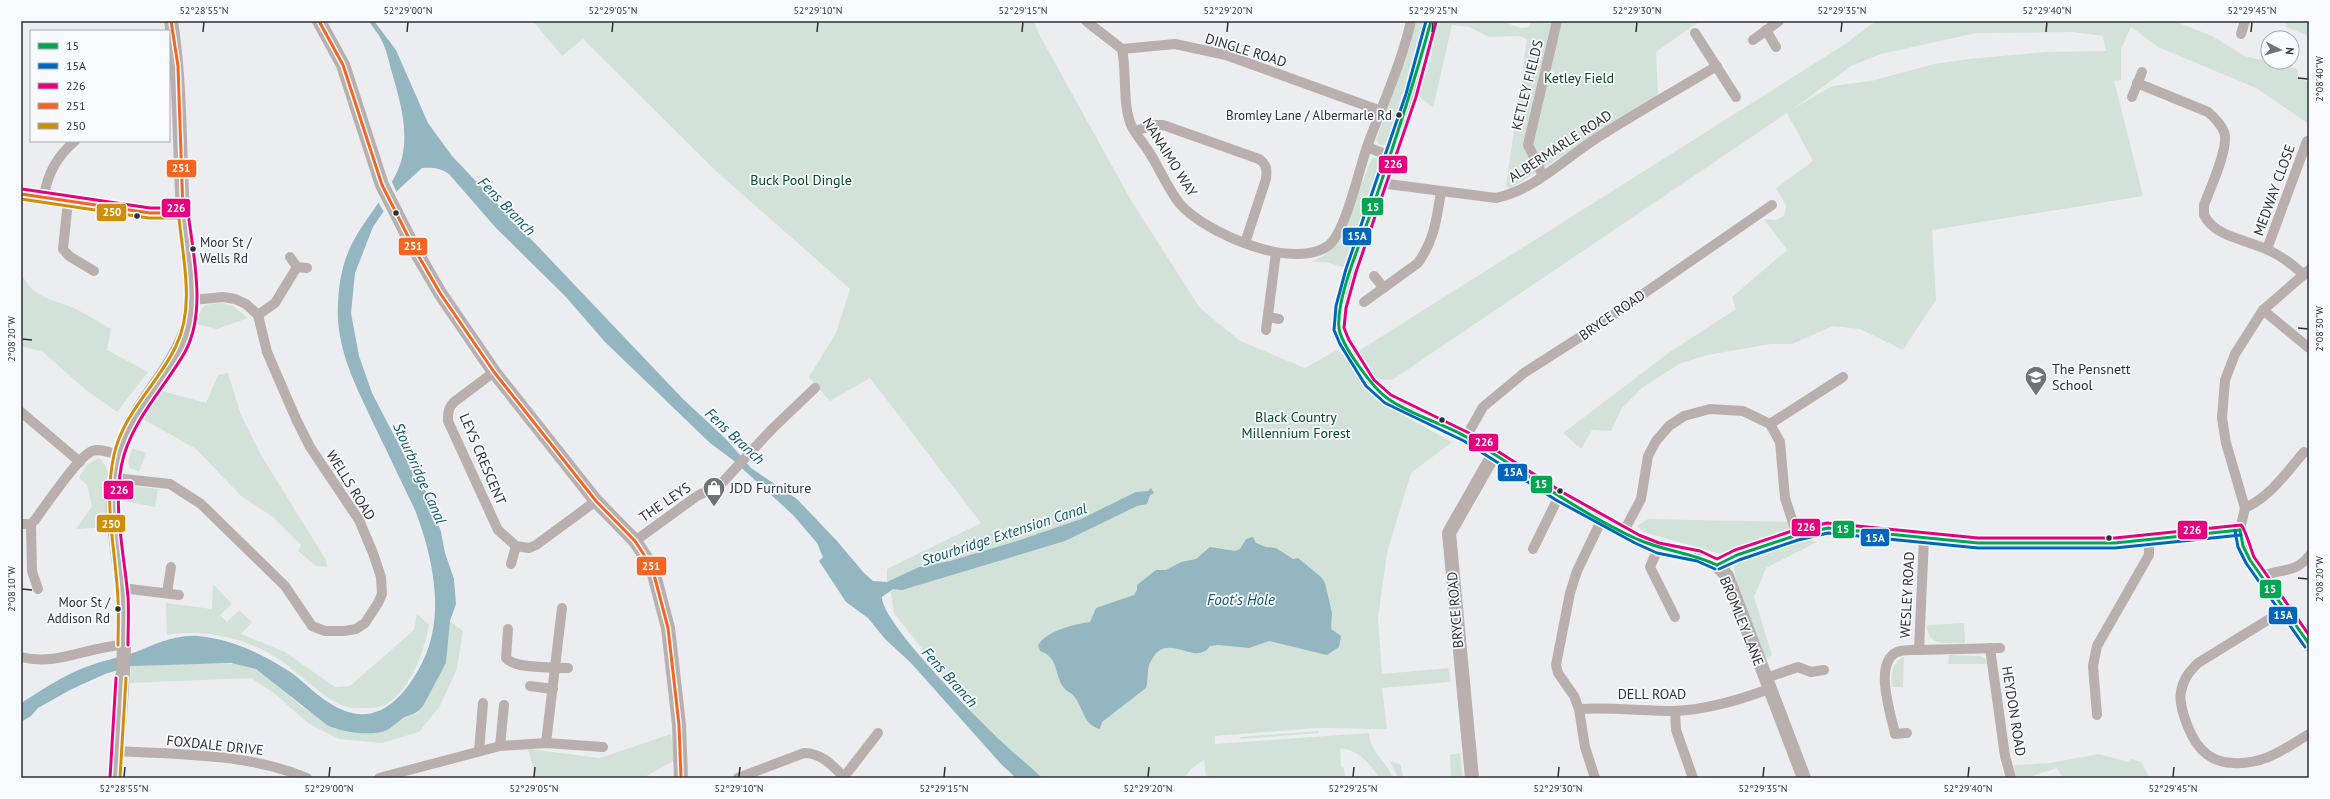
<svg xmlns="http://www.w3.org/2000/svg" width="2330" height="799" font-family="'PT Sans',sans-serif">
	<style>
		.green { fill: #d3e2d8; fill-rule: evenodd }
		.water { fill: #93b6c1 }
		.pier { fill: #ecedf1 }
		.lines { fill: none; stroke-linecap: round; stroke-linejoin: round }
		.street { stroke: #b9b0ae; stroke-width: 10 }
		.secondary { stroke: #b9afad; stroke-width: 14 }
		.bus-1-casing { stroke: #f7fafe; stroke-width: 6 }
		.bus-2-casing { stroke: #f7fafe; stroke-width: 6 }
		.bus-3-casing { stroke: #f7fafe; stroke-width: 6 }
		.bus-4-casing { stroke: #f7fafe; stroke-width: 6 }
		.bus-5-casing { stroke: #f7fafe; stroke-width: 6 }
		.bus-1 { stroke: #00a651; stroke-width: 3 }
		.bus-2 { stroke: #0065bd; stroke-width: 3 }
		.bus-3 { stroke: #e5007d; stroke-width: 3 }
		.bus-4 { stroke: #f26522; stroke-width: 3 }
		.bus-5 { stroke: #cf8e0a; stroke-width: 3 }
		.ticks { fill: none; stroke: #2e2f32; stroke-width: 1.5 }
		.bus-dot { fill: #2e2f32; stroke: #f7fafe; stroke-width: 1.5 }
		.labels { text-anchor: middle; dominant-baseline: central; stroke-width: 3.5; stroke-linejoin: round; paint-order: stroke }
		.bus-label { font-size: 13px; fill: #2e2f32; stroke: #f7fafe; text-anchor: end }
		.street-label { font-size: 14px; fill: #2e2f32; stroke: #f7fafe }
		.park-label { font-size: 14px; fill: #074723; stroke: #f7fafe }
		.poi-label { font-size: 14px; fill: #2e2f32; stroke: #f7fafe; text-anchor: start }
		.water-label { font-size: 15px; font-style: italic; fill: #0e5665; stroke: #f7fafe }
		.line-badge { stroke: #f7fafe; stroke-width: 1.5 }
		.badge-label { font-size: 11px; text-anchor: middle; font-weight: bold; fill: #fff }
		.neatline { fill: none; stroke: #2e2f32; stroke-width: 1.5 }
		.ticks-label { font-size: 10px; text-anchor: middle; fill: #2e2f32 }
	</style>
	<rect width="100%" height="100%" fill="#ecedf1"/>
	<g class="green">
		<path d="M533 21H1034L1039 34 1132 202 1200 308 1240 341 1305 368 1337 350 1347 359 1377 401 1452 442 1411 473 1387 553 1378 618 1382 674 1449 668 1450 682 1382 688 1387 729 1316 728 1215 736V744L1369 733C1370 753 1385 759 1393 778H1379C1370 763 1358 750 1340 748L1341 767 1344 768 1345 778H1206L1204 760 1191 769 1184 778H1024L894 613 889 581 887 582V569L981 523 870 378 830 401 809 377 836 333 850 289 717 172 583 39 562 56Z"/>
		<polygon points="1415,21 1425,21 1420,47 1391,137 1387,145 1380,145 1376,140 1408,50"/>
		<polygon points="1433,21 1501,21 1521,28 1529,27 1531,21 1700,21 1656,52 1658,95 1510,189 1506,186 1527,39 1520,36 1489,37 1469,27 1452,25 1433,108 1419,96 1432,53 1429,48"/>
		<path d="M1876 21H2174L2212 36 2245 56 2297 69 2299 78 2309 83V124L2256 88 2158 47 2131 27 2121 49V80L2114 81 2143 196 1932 230 1936 300 1903 350 1860 329 1833 326 1792 344H1771L1707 355 1679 364 1642 388 1622 408 1611 431 1592 430 1581 449 1563 433 1670 352 1736 309 1732 297 1787 250 1764 219 1776 220 1784 216 1786 206 1776 188 1813 161 1787 113 1392 380 1375 379 1357 352 1790 79 1845 44ZM2073 32 2103 36 2106 51 2045 52 1969 59 1934 64 1871 81 1832 86 1793 109 1851 66 1881 54 1976 33Z"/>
		<polygon points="2287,21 2309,21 2309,33 2307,35 2286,27"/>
		<polygon points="1372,158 1377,158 1381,163 1346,268 1326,262 1312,262 1326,254 1341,236"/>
		<path d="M21 273C34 300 52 298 76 309 88 315 99 322 111 329L107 350 148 372 117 412 86 390 43 352 21 346Z"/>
		<path d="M221 303 233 306 248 318 217 329 196 324C201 306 202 304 221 303Z"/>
		<polygon points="228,373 241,415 261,455 326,560 327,567 316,566 298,551 301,545 273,517 241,496 196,449 143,419 162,391 206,403 218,375"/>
		<polygon points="132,448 146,453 139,472 130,468 128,462"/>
		<path d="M99 458C116 470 108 508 108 527L76 529 92 506 87 485 79 477 87 465Z"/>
		<polygon points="134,486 158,489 155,507 123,501 126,490"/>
		<polygon points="1648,519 1788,522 1791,531 1721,554 1643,532 1637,526"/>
		<polygon points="1804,538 1817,542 1766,568 1754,597 1772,655 1766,658 1738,588 1733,564"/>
		<path d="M213 584 232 604 220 615 227 622 239 610 252 622 241 634 285 652 335 687 350 686 414 630 417 614 429 625C424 652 411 688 387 704 380 708 372 708 364 708 354 708 346 708 337 703 310 688 290 662 261 649 231 635 199 630 167 635L166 603 212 609Z"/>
		<polygon points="450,621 463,631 457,669 440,706 419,732 382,743 339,739 309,724 274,693 251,678 130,683 131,666 136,664 240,664 256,669 267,677 301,706 335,729 380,732 404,718 419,712 423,706 446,663"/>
		<path d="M1964 623 1965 643C1948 643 1927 647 1927 625Z"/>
		<polygon points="1949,655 1980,656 1986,659 1987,664 1948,664"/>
		<path d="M1904 657 1903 687H1892C1891 674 1891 663 1904 657Z"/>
		<polygon points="1319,731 1319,733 1241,739 1240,737"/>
		<polygon points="671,734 675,760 643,778 536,778 528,749 600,758"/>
		<polygon points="1460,753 1463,778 1451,778 1450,755"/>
		<polygon points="2099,754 2128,762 2131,759 2141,762 2150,778 2063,778 2057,768 2026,778 2016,778 2014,765 2050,763"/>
		<polygon points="1390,761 1401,765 1403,778 1398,778"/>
	</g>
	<g class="water">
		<path d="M369 21H374L396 50 428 123 452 156 683 399 727 440 751 468 797 499 837 541 864 573 873 581 887 582 919 567 950 561 1017 541 1081 519 1136 492 1148 491 1151 488 1154 493 1150 495 1147 504 1137 506 1065 541 902 590 893 589 882 597C881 622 979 720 1001 741 1014 754 1029 765 1042 778H1016L1001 764 911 663 885 639 868 618 846 602 819 561 823 557 817 543 793 515 733 460 710 443 605 342 565 296 496 228 449 174C441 168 432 167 422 168L398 190 373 227 355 273 351 313 359 356 372 393 412 470 429 497 441 532 445 553 454 579 456 604 450 621 446 663 423 706C418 713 413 714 405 717 399 720 394 726 387 730 373 737 340 732 327 725L256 669 231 663 131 666 105 674 70 690 38 708 31 716 21 722V704L24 701C44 689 64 675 86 667 101 661 117 658 133 653 154 645 175 634 198 636 230 639 261 653 287 670 302 679 313 693 328 702 372 732 402 702 422 663 446 616 433 557 415 510 402 484 390 457 377 431 358 390 335 350 338 303 341 240 366 227 394 178 413 145 402 107 392 73 389 62 387 51 382 41 379 34 373 28 369 21Z"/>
		<path d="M1253 537 1256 543 1266 547 1276 548 1293 559 1298 558 1321 577 1325 583 1332 613 1331 629 1341 636 1339 647 1327 655 1269 641 1249 648 1218 645 1210 646C1195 668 1167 629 1151 661 1146 669 1149 679 1146 688L1102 722 1100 729C1082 725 1084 706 1072 694 1070 692 1066 691 1064 688 1054 675 1059 657 1040 651L1038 645C1047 631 1074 624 1090 622L1096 608 1134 595 1137 590V585L1156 570H1166L1181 562 1196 559 1210 547 1235 551 1240 549 1246 539Z"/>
	</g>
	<polygon class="pier" points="391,180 397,193 384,212 377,200"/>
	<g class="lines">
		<g class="street">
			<path d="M1086 21 1122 49C1127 72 1122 107 1132 127 1137 136 1144 144 1149 152 1160 169 1168 189 1180 204 1205 233 1295 272 1329 245 1346 231 1359 169 1367 147 1382 105 1401 65 1411 21"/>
			<polyline points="1766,30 1776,47"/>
			<polyline points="1695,33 1736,97"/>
			<polyline points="2241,34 2245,21"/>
			<polyline points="1753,40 1779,21"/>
			<polyline points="1122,49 1175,44 1226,55 1381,111"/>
			<path d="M2137 83 2208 112C2215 118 2221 124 2224 132 2230 146 2210 189 2204 205V215C2216 238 2246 239 2268 250 2282 256 2292 264 2304 275"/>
			<polyline points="2132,97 2142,72"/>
			<path d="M1135 131 1154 125H1163L1259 159C1267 165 1267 169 1266 179L1245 243"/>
			<polyline points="1367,147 1390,156"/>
			<polyline points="1543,176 1528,145 1557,21"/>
			<path d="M1380 183 1496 198C1535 190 1566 157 1600 136 1638 112 1678 89 1717 66"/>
			<path d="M44 197C47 174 57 156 75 141"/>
			<polyline points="68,201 63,249 69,256 94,271"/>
			<polyline points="2267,249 2307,141"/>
			<polyline points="290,257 297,267 307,268"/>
			<polyline points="1374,276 1384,288"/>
			<path d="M1364 302 1418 263C1435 238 1436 221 1441 192"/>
			<polyline points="2263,310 2309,348"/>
			<polyline points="258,315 275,303 297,267"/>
			<polyline points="1268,317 1279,319"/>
			<polyline points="1266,330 1276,253"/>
			<path d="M494 372 454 402C448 408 448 413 448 421L498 530 516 546 529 548 536 545 596 501"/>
			<polyline points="21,412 80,462"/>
			<polyline points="1770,424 1843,377"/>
			<polyline points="1466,437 1483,407 1524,373 1591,330 1772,205"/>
			<polyline points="115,478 170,484 201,504 285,586 312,626 325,631 344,631 356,629 365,623 378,603 382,594 381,577 373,553 359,520 310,447 296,419 267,352 258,315 246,304 235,299 223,297 193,300"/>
			<path d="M2245 508C2270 497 2287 472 2304 452"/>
			<path d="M21 524H31L35 520C45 506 79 456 92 451 100 448 111 453 119 455"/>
			<polyline points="31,524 32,571 38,589"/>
			<polyline points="2240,530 2245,508 2226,443 2222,418 2225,380 2235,354 2263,310 2309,270"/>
			<polyline points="1624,531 1641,499 1648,456 1656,441 1669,426 1684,416 1710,409 1743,411 1770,424 1780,442 1785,498 1797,535"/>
			<polyline points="635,541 697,496 720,485 772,429 815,388"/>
			<polyline points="1658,548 1650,567 1675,617"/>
			<polyline points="1533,549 1559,496"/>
			<polyline points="511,564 516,546"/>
			<path d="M2261 577C2280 568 2295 574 2309 556"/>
			<polyline points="122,588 179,595"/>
			<polyline points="167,593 171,567"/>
			<path d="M2284 610 2198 663C2189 672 2183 679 2181 692 2179 699 2182 709 2184 716 2192 741 2204 762 2233 763 2264 765 2284 749 2309 734"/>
			<path d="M508 629 506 658C514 669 553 667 568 668"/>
			<polyline points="1990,648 2005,756 2011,778"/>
			<polyline points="1919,650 2000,648"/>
			<path d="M21 657C58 666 86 647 123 645"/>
			<polyline points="1766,678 1798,667 1811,672 1824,670"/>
			<polyline points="530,686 553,689"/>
			<path d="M1579 709C1611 707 1642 711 1674 711 1707 710 1739 700 1769 689"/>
			<polyline points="1675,711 1676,730 1693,778"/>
			<polyline points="2097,715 2093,666 2097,646 2149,555 2149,541"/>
			<path d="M1907 733 1895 734C1891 714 1873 663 1897 652 1903 649 1912 650 1919 650L1924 538"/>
			<polyline points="546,743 562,608"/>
			<polyline points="500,746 504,705"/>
			<path d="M117 751C181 755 248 753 307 778"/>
			<polyline points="479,751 483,703"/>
			<polyline points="844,777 878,733"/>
			<polyline points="379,778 500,746 546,743 603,747"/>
			<path d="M738 778 804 753C822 753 833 766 845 778"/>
			<polyline points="1595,778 1585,747 1579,709 1574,696 1558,673 1556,665 1570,593 1577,571 1602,519"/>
		</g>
		<g class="secondary">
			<polyline points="319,21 343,65 382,185 415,250 440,293 494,372 596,501 635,541 652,567 668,628 679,725 681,778"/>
			<polyline points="1431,21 1411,95 1351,271 1341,307 1339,329 1345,342 1370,383 1388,399 1466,437 1559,496 1637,539 1658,548 1699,556 1717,565 1727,576 1804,778"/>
			<polyline points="21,194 150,213 183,213"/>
			<polyline points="1717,565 1737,555 1797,535 1828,528 1978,543 2115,543 2240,530 2243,546 2250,560 2309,644"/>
			<path d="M115 778C119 719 127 658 123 598 120 559 109 518 115 478 117 460 122 441 130 425 148 390 176 364 188 324 199 288 185 249 183 212 179 148 181 85 171 21"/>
			<polyline points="1472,778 1449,533 1494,454"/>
		</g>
		<g class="bus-1-casing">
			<g id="bus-1">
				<path d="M1431 21C1413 87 1392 151 1370 215 1360 244 1336 299 1339 328 1341 345 1373 388 1387 398 1410 415 1443 423 1468 438 1525 472 1579 513 1639 540 1665 551 1692 553 1717 565"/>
				<polyline points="2240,530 2243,546 2250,560 2309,644"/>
				<polyline points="1717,565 1737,555 1797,535 1828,528 1978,543 2115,543 2240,530"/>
			</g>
		</g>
		<g class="bus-2-casing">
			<g id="bus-2">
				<polyline points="1426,21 1406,94 1346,269 1336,306 1334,330 1340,344 1366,386 1385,403 1464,441 1556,500 1635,543 1657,553 1697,561 1715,569"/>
				<polyline points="2235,531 2238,547 2246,563 2305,647"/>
				<polyline points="1719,569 1739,560 1798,540 1828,533 1978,548 2115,548 2241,535"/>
			</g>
		</g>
		<g class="bus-3-casing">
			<g id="bus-3">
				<path d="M1436 22 1416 97 1356 272 1346 308 1344 328 1349 340 1374 380 1391 395 1469 433 1562 492 1639 535 1659 543 1700 551 1717 559 1735 550 1795 530 1827 523 1978 538H2115L2241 525C2245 528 2251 550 2254 557L2309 635"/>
				<path d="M22 189 150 208H183L188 212C193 254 207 312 185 352 165 387 136 416 124 455 111 500 124 551 128 597 129 613 128 629 128 645"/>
				<polyline points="110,778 116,678"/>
			</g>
		</g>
		<g class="bus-4-casing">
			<g id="bus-4">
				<polyline points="319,21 343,65 382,185 415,250 440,293 494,372 596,501 635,541 652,567 668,628 679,725 681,778"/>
				<polyline points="21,194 150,213 183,213 178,66 171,21"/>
			</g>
		</g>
		<g class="bus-5-casing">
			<g id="bus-5">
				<path d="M21 199 149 218H179C183 260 195 306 176 346 158 384 123 413 114 455 103 504 116 551 118 600 119 615 118 630 118 645"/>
				<polyline points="120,778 126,678"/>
			</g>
		</g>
		<use href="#bus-1" class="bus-1"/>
		<use href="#bus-2" class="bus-2"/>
		<use href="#bus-3" class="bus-3"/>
		<use href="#bus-4" class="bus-4"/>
		<use href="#bus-5" class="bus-5"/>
	</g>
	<path class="ticks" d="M203 32 204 22M407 32 408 22M612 32 613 22M817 32 818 22M1022 32 1023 22M1227 32 1228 22M1432 32 1433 22M1636 32 1637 22M1841 32 1842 22M2046 32 2047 22M2251 32 2252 22M2298 78 2308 79M2298 328 2308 329M22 339 32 340M2298 578 2308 579M22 589 32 590M124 777 125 767M329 777 330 767M534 777 535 767M739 777 740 767M944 777 945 767M1148 777 1149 767M1353 777 1354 767M1558 777 1559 767M1763 777 1764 767M1968 777 1969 767M2173 777 2174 767"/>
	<defs>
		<g id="school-pin" transform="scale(1.15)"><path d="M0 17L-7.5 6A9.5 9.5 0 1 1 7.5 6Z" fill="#707275" stroke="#f7fafe"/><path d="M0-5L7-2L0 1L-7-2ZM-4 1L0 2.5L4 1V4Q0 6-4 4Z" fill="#fff"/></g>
		<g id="shop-pin" transform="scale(1.15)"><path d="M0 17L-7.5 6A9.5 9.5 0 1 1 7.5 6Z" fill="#707275" stroke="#f7fafe"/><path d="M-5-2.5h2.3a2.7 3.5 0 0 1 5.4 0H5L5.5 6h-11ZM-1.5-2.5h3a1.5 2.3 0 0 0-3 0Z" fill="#fff"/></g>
	</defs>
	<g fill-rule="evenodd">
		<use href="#school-pin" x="2036" y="377"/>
		<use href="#shop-pin" x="714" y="488"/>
	</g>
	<g class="bus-dot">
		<circle cx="1399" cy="115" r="3.5"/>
		<circle cx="396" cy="213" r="3.5"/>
		<circle cx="137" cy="216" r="3.5"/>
		<circle cx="193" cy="249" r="3.5"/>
		<circle cx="1442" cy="420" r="3.5"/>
		<circle cx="1560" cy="491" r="3.5"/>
		<circle cx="2109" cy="538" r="3.5"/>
		<circle cx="118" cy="609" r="3.5"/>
	</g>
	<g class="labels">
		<g class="bus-label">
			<text x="1392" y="115">Bromley Lane / Albermarle Rd</text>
			<text x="200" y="242" text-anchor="start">Moor St /<tspan x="200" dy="16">Wells Rd</tspan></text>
			<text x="110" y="602">Moor St /<tspan x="110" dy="16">Addison Rd</tspan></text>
		</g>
		<g class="street-label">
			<text transform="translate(1246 50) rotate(17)">DINGLE ROAD</text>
			<text transform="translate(1527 85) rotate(-76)">KETLEY FIELDS</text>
			<text transform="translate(1560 146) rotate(-33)">ALBERMARLE ROAD</text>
			<text transform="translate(1170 157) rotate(58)">NANAIMO WAY</text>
			<text transform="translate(2274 190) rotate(-70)">MEDWAY CLOSE</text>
			<text transform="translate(1612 315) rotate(-35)">BRYCE ROAD</text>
			<text transform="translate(483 459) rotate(67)">LEYS CRESCENT</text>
			<text transform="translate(351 485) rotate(58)">WELLS ROAD</text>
			<text transform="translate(665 502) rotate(-34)">THE LEYS</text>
			<text transform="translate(1907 595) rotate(-87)">WESLEY ROAD</text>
			<text transform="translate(1455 610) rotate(-95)">BRYCE ROAD</text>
			<text transform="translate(1742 621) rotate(68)">BROMLEY LANE</text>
			<text x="1652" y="694">DELL ROAD</text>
			<text transform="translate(2014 711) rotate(81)">HEYDON ROAD</text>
			<text transform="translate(215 745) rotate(6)">FOXDALE DRIVE</text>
		</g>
		<g class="park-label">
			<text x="1579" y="78">Ketley Field</text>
			<text x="801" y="180">Buck Pool Dingle</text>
			<text x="1296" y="417">Black Country<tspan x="1296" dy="16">Millennium Forest</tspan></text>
		</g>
		<g class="poi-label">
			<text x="2052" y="369">The Pensnett<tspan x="2052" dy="16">School</tspan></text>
			<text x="730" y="488">JDD Furniture</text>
		</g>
		<g class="water-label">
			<text transform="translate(507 206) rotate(46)">Fens Branch</text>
			<text transform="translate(735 436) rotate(43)">Fens Branch</text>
			<text transform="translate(420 473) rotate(66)">Stourbridge Canal</text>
			<text transform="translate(1004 534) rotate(-18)">Stourbridge Extension Canal</text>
			<text x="1241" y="599">Foot's Hole</text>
			<text transform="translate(950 677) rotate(48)">Fens Branch</text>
		</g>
	</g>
	<g class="line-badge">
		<rect x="1378" y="155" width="30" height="19" rx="4" fill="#e5007d"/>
		<rect x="166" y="159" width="31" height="19" rx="4" fill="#f26522"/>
		<rect x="1361" y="197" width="23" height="19" rx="4" fill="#00a651"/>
		<rect x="161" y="198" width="30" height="20" rx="4" fill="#e5007d"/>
		<rect x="96" y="203" width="31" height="19" rx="4" fill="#cf8e0a"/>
		<rect x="1342" y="227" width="30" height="19" rx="4" fill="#0065bd"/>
		<rect x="398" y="237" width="30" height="19" rx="4" fill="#f26522"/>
		<rect x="1468" y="433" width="31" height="19" rx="4" fill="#e5007d"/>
		<rect x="1497" y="463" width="31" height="19" rx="4" fill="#0065bd"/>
		<rect x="1530" y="475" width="23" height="19" rx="4" fill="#00a651"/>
		<rect x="103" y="480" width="31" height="20" rx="4" fill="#e5007d"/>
		<rect x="96" y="514" width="30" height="19" rx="4" fill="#cf8e0a"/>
		<rect x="1791" y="518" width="30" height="19" rx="4" fill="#e5007d"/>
		<rect x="1832" y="520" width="23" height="19" rx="4" fill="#00a651"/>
		<rect x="2177" y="520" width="31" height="20" rx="4" fill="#e5007d"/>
		<rect x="1860" y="528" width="30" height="19" rx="4" fill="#0065bd"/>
		<rect x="636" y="556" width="31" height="20" rx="4" fill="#f26522"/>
		<rect x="2259" y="579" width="23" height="20" rx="4" fill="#00a651"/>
		<rect x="2268" y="606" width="30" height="19" rx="4" fill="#0065bd"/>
	</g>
	<g class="badge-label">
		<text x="1393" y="168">226</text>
		<text x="181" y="172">251</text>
		<text x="1373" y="211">15</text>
		<text x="176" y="212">226</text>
		<text x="112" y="216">250</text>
		<text x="1357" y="240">15A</text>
		<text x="413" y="250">251</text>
		<text x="1484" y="446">226</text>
		<text x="1513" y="476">15A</text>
		<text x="1541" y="488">15</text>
		<text x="119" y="494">226</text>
		<text x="111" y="528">250</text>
		<text x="1806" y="531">226</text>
		<text x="1843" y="533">15</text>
		<text x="2192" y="534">226</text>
		<text x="1875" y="542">15A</text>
		<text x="651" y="570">251</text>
		<text x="2270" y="593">15</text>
		<text x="2283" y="619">15A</text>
	</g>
	<rect width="2330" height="799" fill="none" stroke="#f7fafe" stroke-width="44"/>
	<rect x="30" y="30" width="140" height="112" fill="#f7fafe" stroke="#a7a9ac"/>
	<rect x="38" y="43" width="20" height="6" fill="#00a651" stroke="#a7a9ac"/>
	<text x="66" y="50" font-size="12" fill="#2e2f32">15</text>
	<rect x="38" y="63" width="20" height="6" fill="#0065bd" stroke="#a7a9ac"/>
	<text x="66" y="70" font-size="12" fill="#2e2f32">15A</text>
	<rect x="38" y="83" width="20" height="6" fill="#e5007d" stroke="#a7a9ac"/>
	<text x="66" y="90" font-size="12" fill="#2e2f32">226</text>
	<rect x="38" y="103" width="20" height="6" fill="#f26522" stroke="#a7a9ac"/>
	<text x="66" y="110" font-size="12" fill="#2e2f32">251</text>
	<rect x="38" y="123" width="20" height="6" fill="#cf8e0a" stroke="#a7a9ac"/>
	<text x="66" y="130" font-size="12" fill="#2e2f32">250</text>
	<g transform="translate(2280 50) rotate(96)"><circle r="19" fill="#f7fafe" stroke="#a7a9ac"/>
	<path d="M0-3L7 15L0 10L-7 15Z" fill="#707275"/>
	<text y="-6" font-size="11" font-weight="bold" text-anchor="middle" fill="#2e2f32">N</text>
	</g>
	<rect x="22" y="22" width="2286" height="755" class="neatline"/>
	<g class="ticks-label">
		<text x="204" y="14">52°28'55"N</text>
		<text x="408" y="14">52°29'00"N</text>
		<text x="613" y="14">52°29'05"N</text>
		<text x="818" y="14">52°29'10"N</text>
		<text x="1023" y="14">52°29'15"N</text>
		<text x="1228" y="14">52°29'20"N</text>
		<text x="1433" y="14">52°29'25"N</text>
		<text x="1637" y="14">52°29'30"N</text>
		<text x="1842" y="14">52°29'35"N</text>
		<text x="2047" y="14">52°29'40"N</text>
		<text x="2252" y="14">52°29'45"N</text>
		<text transform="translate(2319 79) rotate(-90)" y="4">2°08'40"W</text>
		<text transform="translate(2319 329) rotate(-90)" y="4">2°08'30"W</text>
		<text transform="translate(11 339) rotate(-90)" y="4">2°08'20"W</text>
		<text transform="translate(2319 579) rotate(-90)" y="4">2°08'20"W</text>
		<text transform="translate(11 589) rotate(-90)" y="4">2°08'10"W</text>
		<text x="124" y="792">52°28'55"N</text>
		<text x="329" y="792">52°29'00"N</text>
		<text x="534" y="792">52°29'05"N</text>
		<text x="739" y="792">52°29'10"N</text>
		<text x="944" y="792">52°29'15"N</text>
		<text x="1148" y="792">52°29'20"N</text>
		<text x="1353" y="792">52°29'25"N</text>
		<text x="1558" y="792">52°29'30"N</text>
		<text x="1763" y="792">52°29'35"N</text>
		<text x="1968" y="792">52°29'40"N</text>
		<text x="2173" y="792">52°29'45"N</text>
	</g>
</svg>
